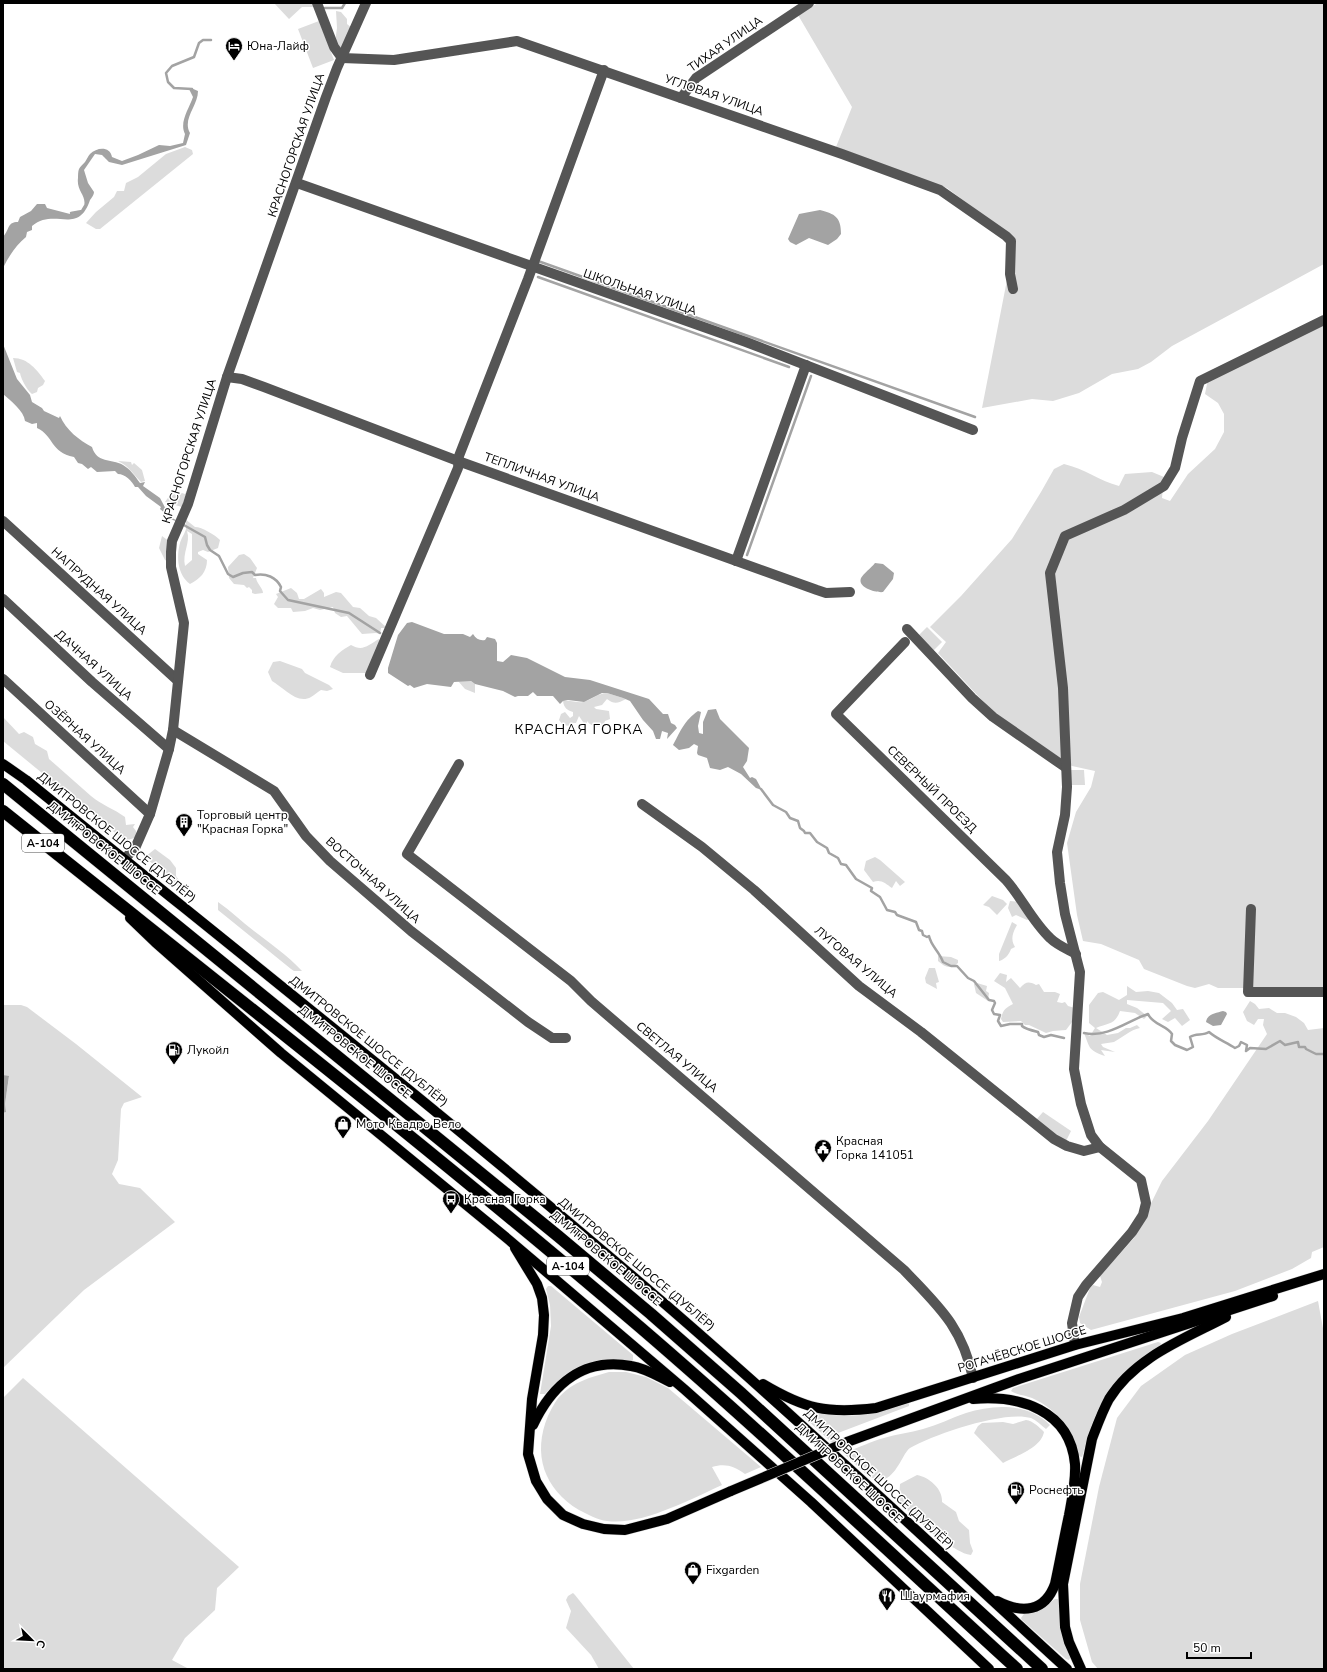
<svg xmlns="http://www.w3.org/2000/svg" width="1327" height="1672" font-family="'Nunito Sans',sans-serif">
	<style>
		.green { fill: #dcdcdc; fill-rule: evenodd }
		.water { fill: #a3a3a3 }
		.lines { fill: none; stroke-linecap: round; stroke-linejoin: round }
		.stream { stroke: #a3a3a3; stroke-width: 2.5 }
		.major-casing { stroke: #dbdbdb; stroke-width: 11 }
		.highway-casing { stroke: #dbdbdb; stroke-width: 13 }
		.minor { stroke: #555; stroke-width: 10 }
		.major { stroke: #000; stroke-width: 10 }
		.highway { stroke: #000; stroke-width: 12 }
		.major-bridge-casing { stroke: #dbdbdb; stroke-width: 11; stroke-linecap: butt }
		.major-bridge { stroke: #000; stroke-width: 10 }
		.labels { text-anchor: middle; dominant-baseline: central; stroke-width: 3; stroke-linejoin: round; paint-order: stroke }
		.shield { fill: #fff; stroke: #4c4c4c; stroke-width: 1 }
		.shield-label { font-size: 11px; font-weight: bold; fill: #000 }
		.street-label { font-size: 12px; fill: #000; stroke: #fff }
		.poi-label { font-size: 12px; fill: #000; stroke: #fff; text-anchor: start }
		.quarter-label { font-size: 14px; letter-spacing: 1px; fill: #000; stroke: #fff }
	</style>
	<rect width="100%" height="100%" fill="#fff"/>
	<g class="green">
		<polygon points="274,3 313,3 315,7 302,7 289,19"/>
		<polygon points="818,3 1324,3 1324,264 1172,346 1151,362 1138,369 1112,374 1079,393 1053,401 1032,399 982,408 1015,239 947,188 836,147 852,107 798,15"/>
		<polygon points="336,11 341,12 347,19 347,24 352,28 341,52 335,42 337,28"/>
		<polygon points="319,21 334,60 313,68 298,29"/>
		<polygon points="185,147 192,150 193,154 100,229 96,229 86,223 96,212 114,197 117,191 124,191 126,183 138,177 166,154"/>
		<path d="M1324 325V996L1245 997V988H1218L1209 984 1195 988 1187 986 1144 969 1139 960 1101 944 1083 941 1077 915 1067 843 1076 812 1091 787 1095 771 1072 766 993 712 938 653 946 642 930 627 961 596 1012 539 1041 492 1054 469 1064 464C1085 469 1100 481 1119 486L1125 474 1152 472 1164 477 1162 498 1170 501 1188 474 1215 449 1224 432V414L1218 403 1205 394 1208 379Z"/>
		<path d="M13 358C28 358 37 370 45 381L43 385 38 388 37 392 32 394C27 390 21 379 20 373L17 372Z"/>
		<path d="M118 461 131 462 132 465 134 463 142 470 145 481 141 482C132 473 130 467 118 461Z"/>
		<polygon points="188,488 182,507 165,502 170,495 174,494 178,496 182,493 185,494"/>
		<path d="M185 519 195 527C202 527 215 535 220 540L218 548 208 552 203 550 198 552V554L207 560C207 572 200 579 190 584 178 575 176 558 180 543 181 539 185 533 186 529 186 526 186 522 185 519ZM187 531 192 534V560L185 566C182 553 191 542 187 531Z"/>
		<polygon points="162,536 170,542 169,562 165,560 159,548"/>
		<path d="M244 554 250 558 257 568 253 578H256C257 584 263 588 263 593L255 594 252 593V590L249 587 247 588 244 585 234 584 229 578 228 567 239 555Z"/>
		<polygon points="291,588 297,593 299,599 304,599 321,589 324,593 324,597 336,592 341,593 353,607 360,608 369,616 376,618 387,628 381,628 380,634 376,633 362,634 347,616 341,617 335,613 333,607 320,610 313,608 305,611 293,612 291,608 278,608 274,604 278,597 276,594"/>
		<polygon points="927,627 942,642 933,651 918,636"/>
		<path d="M379 639 381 644 368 673H343L330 667C333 656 342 650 351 645 363 652 368 645 379 639Z"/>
		<path d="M280 661 302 669 305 673 329 685 333 689 327 691 321 690C317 692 315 695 311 697 297 705 283 687 272 681L268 672 273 662Z"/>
		<polygon points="458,681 471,681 475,684 475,693 465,689"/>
		<path d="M607 693 626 699C618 703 615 705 607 699L602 705 594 707 596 709 609 711 610 719 605 721 603 726C596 727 592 727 587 721V728L579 716 576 723H572L570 726 563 725 559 720 561 714 565 712 570 718 573 716V712C567 710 564 708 563 701 571 700 577 703 583 702 592 700 598 693 607 693Z"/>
		<path d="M3 717 19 734 24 732 33 737 35 744 47 751 49 759C63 771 77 784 91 796 102 805 114 809 125 817L126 825 135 824 133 827 136 831 137 837 125 841 3 741Z"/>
		<polygon points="1070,770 1084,770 1085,785 1071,785"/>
		<polygon points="155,849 170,860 176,868 176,876 183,886 180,888 145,857"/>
		<path d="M875 857 880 860 905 882 900 886 896 881 892 888C885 883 881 879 873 882L864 870 866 861Z"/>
		<polygon points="992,896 1003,900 1007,904 997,915 989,907 983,905"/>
		<polygon points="1010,901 1020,902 1031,918 1027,920 1016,915 1012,917 1008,908"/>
		<path d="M218 902C231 911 242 922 254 931 271 944 287 955 302 971H294L291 969 218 910Z"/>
		<path d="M1012 922 1017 925C1013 932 1010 939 1015 947L1011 949C1009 955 1004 960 999 961V954Z"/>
		<path d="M938 956 951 957 958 960V963C950 969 946 968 938 961Z"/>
		<polygon points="929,968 935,968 939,982 936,983 937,989 926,983 925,978"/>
		<path d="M1000 973 1007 975 1006 982 1011 978 1020 988C1026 982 1028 981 1036 985L1039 984 1044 992H1055L1060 994 1057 1002 1062 1003 1065 1002 1068 1006 1075 1008 1072 1022 1066 1030 1053 1031 1046 1033 1029 1025H1025L1021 1021 1003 1022 1001 1019C1003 1009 1006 1008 1013 1004L1005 988 994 981Z"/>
		<polygon points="977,983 987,986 986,991 989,993 988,1001 976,993 974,984"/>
		<path d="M1127 986 1136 992 1148 991 1159 993 1172 1003 1177 1010 1183 1009 1190 1020 1182 1026 1175 1018 1168 1022 1162 1019 1171 1011 1163 1003 1127 1000V1004L1137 1008 1147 1016 1144 1019 1135 1013 1120 1011C1115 1025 1108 1023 1096 1028L1107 1035 1118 1033 1126 1028H1130L1137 1025 1140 1028C1130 1030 1123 1037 1114 1042 1110 1043 1105 1043 1101 1044L1103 1047 1115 1052 1101 1050 1105 1056C1088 1050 1090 1048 1084 1033L1090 1036 1095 1028 1089 1023V1005L1098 993 1103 992 1119 1000 1127 995Z"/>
		<polygon points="1250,1001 1255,1004 1259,1009 1269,1008 1277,1013 1285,1013 1296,1017 1304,1023 1308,1030 1324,1028 1324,1247 1312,1252 1311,1258 1292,1269 1235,1291 1091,1330 1080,1323 1079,1317 1090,1288 1093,1285 1100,1287 1102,1282 1100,1276 1134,1238 1162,1181 1208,1121 1267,1034 1263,1025 1264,1019 1258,1019 1254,1025 1247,1021 1243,1012"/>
		<polygon points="3,1005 21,1005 27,1007 76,1044 142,1097 124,1103 121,1109 118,1160 112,1174 119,1184 140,1188 175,1222 84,1290 3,1368 3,1113 6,1112 5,1104 9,1077 3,1075"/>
		<polygon points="1043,1112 1071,1131 1066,1141 1055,1135 1036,1120"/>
		<path d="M548 1286H551L633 1355V1360L631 1362C590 1362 574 1361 545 1394H540L551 1326 550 1305 546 1289Z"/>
		<polygon points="1318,1301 1324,1334 1324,1669 1098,1669 1092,1662 1080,1620 1080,1584 1099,1487 1117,1418 1141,1386 1185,1355 1232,1334"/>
		<path d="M1158 1342 1161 1343 1160 1346C1126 1366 1103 1393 1090 1430 1086 1439 1085 1449 1082 1457L1078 1456C1072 1430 1057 1409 1032 1398 1025 1395 1017 1395 1011 1391L1013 1388Z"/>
		<path d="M609 1372H626L646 1377 668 1388 761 1467 745 1474C734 1466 725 1463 712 1467L722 1485C691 1499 641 1526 607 1521 598 1520 587 1514 579 1510 544 1489 532 1454 548 1416 551 1410 555 1401 560 1396 573 1382 591 1377 609 1372Z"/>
		<polygon points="23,1378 239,1567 217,1588 215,1610 185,1638 172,1660 189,1669 3,1669 3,1398"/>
		<path d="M909 1403V1406L838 1433 846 1452C859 1448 871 1441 884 1438 896 1434 910 1433 923 1429 938 1425 951 1418 966 1413 994 1404 1028 1403 1050 1425L1046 1429C1041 1425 1036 1420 1031 1418 1005 1410 934 1434 910 1448 903 1453 898 1473 885 1479 879 1481 873 1478 868 1476L804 1417 807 1411C819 1412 830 1415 841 1416 865 1417 887 1410 909 1403Z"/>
		<path d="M1026 1420C1033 1421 1039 1427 1044 1432 1041 1448 1016 1456 1003 1463L974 1433 978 1426 982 1423 1003 1422 1013 1424Z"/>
		<path d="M917 1475C929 1477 943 1489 942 1502L956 1512 959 1521 969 1530 970 1543 973 1551 971 1555C961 1554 954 1546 944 1544L905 1508 899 1499 900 1484Z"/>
		<polygon points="573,1593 575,1595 634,1669 599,1669 591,1655 566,1628 571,1611 566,1600 568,1596"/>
		<polygon points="1055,1599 1058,1599 1059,1602 1071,1656 1069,1660 1066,1659 1022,1620 1021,1618 1024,1614 1040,1610"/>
	</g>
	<g class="water">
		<path d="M191 88 198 91C198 106 182 119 190 133L186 145 122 165 109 162 102 155 95 154 84 170 88 183 94 192C94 195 92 197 90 200 78 236 55 207 32 226V230L27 232 26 237C16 245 9 256 3 268V237C10 229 7 222 18 222L20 217 31 211 37 204H45L47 208 70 214 82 211C90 196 76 193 78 178 78 176 78 171 79 169 80 167 83 164 85 162 87 159 88 156 90 154 97 147 110 146 112 157L122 161 138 155 159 145 170 146 183 143 185 134C179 122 189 109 193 97L189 89Z"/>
		<path d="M820 210C835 214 841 217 841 234L837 239 828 245 809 238 796 245 790 242 788 239 799 214Z"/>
		<path d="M3 344 17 379 30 395 32 402 42 408 44 411 59 418 60 416C66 430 79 440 92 447 97 464 111 458 123 465 130 469 135 476 140 483L145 482 143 486 160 498 170 517 178 521C169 521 166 513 160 509L161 507 146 496 138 487H135C132 481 125 474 118 474L115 471 97 472 91 467 88 469 82 464 78 463 74 457C50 452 54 436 37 428V423L32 424 25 421C24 411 11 401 3 394Z"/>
		<path d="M875 563 883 564 894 573 893 579 883 592C877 593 857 588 861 578 864 573 871 568 875 563Z"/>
		<path d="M412 622 444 634H463L470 637 473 634C476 639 480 641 485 640L487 637 495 639 497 643V661L503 662 511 655 527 658 565 677 590 680 649 699 663 714H668L671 723 675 725 677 728 667 739 668 733 662 731 660 739H656L653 731 643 720 630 701 623 698 607 693H602L584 702 568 700 563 701 560 704 553 696H537L533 692 528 696H518L515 697 503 691 475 684 471 681 454 682 451 687 427 684 414 688 410 685 408 686 388 673V668L398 635 407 623Z"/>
		<path d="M716 709 720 719 749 748 747 761 743 767 750 778 752 777 756 779 762 790 756 788 741 774 728 767 720 770 710 768 707 758 698 755 697 753 698 746 694 744 689 748 679 750 673 745C681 730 684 721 698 711L701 712 698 726 699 733 703 734V722L708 710Z"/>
		<path d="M1223 1011 1226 1012 1227 1014 1221 1025 1213 1026 1206 1022C1207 1014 1216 1013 1223 1011Z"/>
		<polygon points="3,1075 9,1076 5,1104 6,1112 3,1113"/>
	</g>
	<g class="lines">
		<g class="stream">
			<polyline points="325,8 342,8 345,3"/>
			<polyline points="192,89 174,88 168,82 166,73 172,66 194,57 199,43 203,40 211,40"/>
			<polyline points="71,213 82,211 85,206"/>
			<polyline points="538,261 975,417"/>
			<polyline points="538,277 789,367"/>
			<path d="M182 524 205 537 207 545 210 550 219 556 228 574 233 577 243 573 252 572 255 575C266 573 276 577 281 587L280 591 288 600 349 613 380 633"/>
			<polyline points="747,555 811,376"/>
			<path d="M761 789 773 805 786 812 790 818 798 821 800 828 804 831 805 833H810L817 842 827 848 829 853 838 858 841 864 846 865 856 879 872 888 871 891 880 897 887 910 895 912 897 915 916 922 919 930 922 931 923 935 927 937 929 936C931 946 939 951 943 962L951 966H957L968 978 974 981 989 1000 994 1001 995 1003 992 1010 994 1014 1000 1015 998 1021 1001 1026 1010 1024H1022V1026C1024 1028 1034 1031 1038 1032L1039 1035 1044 1037 1051 1035 1064 1038"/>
			<path d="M1084 1033C1108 1038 1127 1021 1148 1014 1153 1025 1166 1025 1172 1034L1171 1041 1175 1045 1187 1050 1193 1047 1190 1037C1196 1033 1203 1036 1209 1032 1217 1039 1226 1042 1235 1048L1239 1046 1241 1042 1247 1045 1246 1051 1250 1048 1266 1049 1280 1041 1285 1045 1298 1042 1299 1047H1305L1306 1049 1316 1054H1324"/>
		</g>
		<g class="major-casing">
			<g id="major">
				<path d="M3 764 26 780C233 948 442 1113 644 1286 789 1410 927 1541 1067 1669"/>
				<polyline points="130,918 155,942 281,1053 509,1240 684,1389 811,1502 989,1669"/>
				<polyline points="515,1248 537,1284 542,1298 544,1315 543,1335 532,1399 528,1454 536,1481 547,1499 563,1515 583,1524 604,1529 625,1530 667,1519 731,1491"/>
				<path d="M763 1384C805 1409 827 1414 876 1408L1075 1345 1183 1318 1324 1274"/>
				<path d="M973 1399C1020 1395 1070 1410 1075 1464 1076 1481 1072 1499 1069 1515 1064 1538 1060 1561 1055 1584 1045 1612 1022 1614 997 1601"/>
				<path d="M533 1425C552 1385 583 1357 631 1366 645 1368 658 1376 670 1382"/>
				<polyline points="847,1442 1019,1379 1273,1296"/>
				<path d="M1081 1669 1069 1642 1065 1627 1063 1584 1092 1439C1097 1426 1102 1412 1109 1399 1135 1357 1184 1339 1226 1317"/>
			</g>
		</g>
		<g class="highway-casing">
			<g id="highway">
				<polyline points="3,784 558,1236 651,1314 741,1393 1042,1669"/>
				<path d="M3 811C217 982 433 1150 641 1328 769 1438 892 1555 1017 1669"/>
			</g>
		</g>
		<g class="minor">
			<polyline points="317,3 334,47 342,58"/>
			<polyline points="342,58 394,60 517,41 842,154 940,190 1006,236 1011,241 1010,274 1013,289"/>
			<polyline points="681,98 696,78 809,3"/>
			<polyline points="297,183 746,342 973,430"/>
			<polyline points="227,377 242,379 264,387 458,461 817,590 826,593 850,592"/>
			<polyline points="3,521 177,680"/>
			<polyline points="736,561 806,365"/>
			<polyline points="3,599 92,682 169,749"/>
			<polyline points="907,629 972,698 993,717 1065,767"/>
			<path d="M905 642 836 714 1006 880C1022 898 1032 921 1050 938 1057 945 1067 949 1076 954"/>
			<polyline points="370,675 458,468 459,456 528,279 604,70"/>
			<polyline points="3,679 150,814"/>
			<polyline points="173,730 274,791 306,836 330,861 411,931 528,1022 552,1038 566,1038"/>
			<path d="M459 764 407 854 571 981 591 1001 904 1270C938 1306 962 1326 973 1378"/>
			<polyline points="642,804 702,847 754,890 859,986 921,1032 1054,1139 1067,1146 1084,1151 1100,1147"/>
			<polyline points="124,860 136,846 150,814 169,749 173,730 184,623 171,567 171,552 172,541 188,504 227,377 326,97 337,68 366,3"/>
			<polyline points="1251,909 1248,992 1324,992"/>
			<polyline points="1075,1345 1072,1323 1078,1297 1086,1285 1132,1232 1143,1215 1146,1203 1141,1180 1100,1147 1091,1135 1081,1104 1074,1069 1080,972 1065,914 1060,883 1057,852 1065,815 1067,787 1063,688 1050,573 1065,536 1124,510 1164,486 1175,468 1182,438 1200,381 1324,320"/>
		</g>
		<use href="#major" class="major"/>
		<use href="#highway" class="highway"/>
		<g class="major-bridge-casing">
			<polyline id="major-bridge" points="731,1491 847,1442"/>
		</g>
		<use href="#major-bridge" class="major-bridge"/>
	</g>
	<defs>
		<g id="hotel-pin" transform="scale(0.9)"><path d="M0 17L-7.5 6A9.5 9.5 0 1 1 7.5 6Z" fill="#000" stroke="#fff"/><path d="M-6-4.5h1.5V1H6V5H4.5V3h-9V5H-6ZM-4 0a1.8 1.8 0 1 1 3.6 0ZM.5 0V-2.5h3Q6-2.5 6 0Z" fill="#fff"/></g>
		<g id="building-pin" transform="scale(0.9)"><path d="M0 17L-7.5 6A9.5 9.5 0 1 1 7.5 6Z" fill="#000" stroke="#fff"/><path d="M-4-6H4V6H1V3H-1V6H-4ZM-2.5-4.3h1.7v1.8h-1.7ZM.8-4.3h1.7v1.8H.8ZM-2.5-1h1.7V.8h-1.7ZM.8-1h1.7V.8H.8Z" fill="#fff"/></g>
		<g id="fuel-pin" transform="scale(0.9)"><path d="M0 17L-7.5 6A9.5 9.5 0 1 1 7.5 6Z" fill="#000" stroke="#fff"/><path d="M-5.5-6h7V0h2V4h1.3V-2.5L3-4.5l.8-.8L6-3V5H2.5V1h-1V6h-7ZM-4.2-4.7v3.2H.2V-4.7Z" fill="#fff"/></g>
		<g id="shop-pin" transform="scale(0.9)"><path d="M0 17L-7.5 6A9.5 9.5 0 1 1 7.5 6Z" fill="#000" stroke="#fff"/><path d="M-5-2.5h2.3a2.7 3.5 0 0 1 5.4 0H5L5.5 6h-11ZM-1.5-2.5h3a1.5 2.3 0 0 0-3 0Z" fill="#fff"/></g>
		<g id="civic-pin" transform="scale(0.9)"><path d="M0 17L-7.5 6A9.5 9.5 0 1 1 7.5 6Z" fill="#000" stroke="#fff"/><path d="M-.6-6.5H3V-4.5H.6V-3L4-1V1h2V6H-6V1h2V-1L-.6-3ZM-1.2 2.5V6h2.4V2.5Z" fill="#fff"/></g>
		<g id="bus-pin" transform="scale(0.9)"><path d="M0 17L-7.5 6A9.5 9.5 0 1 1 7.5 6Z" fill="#000" stroke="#fff"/><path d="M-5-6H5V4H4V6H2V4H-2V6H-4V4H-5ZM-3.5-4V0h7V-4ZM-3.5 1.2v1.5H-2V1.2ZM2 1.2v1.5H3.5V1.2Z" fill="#fff"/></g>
		<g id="restaurant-pin" transform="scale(0.9)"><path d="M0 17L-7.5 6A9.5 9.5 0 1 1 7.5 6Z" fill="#000" stroke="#fff"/><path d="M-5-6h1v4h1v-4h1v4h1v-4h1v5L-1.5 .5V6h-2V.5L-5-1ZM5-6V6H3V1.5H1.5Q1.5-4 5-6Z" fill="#fff"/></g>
	</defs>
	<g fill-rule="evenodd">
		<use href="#hotel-pin" x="234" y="46"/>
		<use href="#building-pin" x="184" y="822"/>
		<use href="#fuel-pin" x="174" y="1050"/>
		<use href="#shop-pin" x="343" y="1124"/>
		<use href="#civic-pin" x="823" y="1148"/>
		<use href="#bus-pin" x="451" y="1199"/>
		<use href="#fuel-pin" x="1016" y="1490"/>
		<use href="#shop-pin" x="693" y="1570"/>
		<use href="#restaurant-pin" x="887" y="1596"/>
	</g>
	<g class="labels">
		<g class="shield">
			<rect x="22" y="834" width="42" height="18" rx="3"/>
			<rect x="547" y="1257" width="42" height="18" rx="3"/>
		</g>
		<g class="shield-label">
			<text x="43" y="843">А-104</text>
			<text x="568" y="1266">А-104</text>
		</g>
		<g class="street-label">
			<text transform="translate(725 44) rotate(-35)">ТИХАЯ УЛИЦА</text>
			<text transform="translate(714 95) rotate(19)">УГЛОВАЯ УЛИЦА</text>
			<text transform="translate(296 145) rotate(-71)">КРАСНОГОРСКАЯ УЛИЦА</text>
			<text transform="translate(640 292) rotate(19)">ШКОЛЬНАЯ УЛИЦА</text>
			<text transform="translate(189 451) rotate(-72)">КРАСНОГОРСКАЯ УЛИЦА</text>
			<text transform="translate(542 477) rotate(20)">ТЕПЛИЧНАЯ УЛИЦА</text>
			<text transform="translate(99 591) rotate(42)">НАПРУДНАЯ УЛИЦА</text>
			<text transform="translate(94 665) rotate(42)">ДАЧНАЯ УЛИЦА</text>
			<text transform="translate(85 737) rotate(42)">ОЗЁРНАЯ УЛИЦА</text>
			<text transform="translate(932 789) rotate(44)">СЕВЕРНЫЙ ПРОЕЗД</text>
			<text transform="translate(117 837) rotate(39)">ДМИТРОВСКОЕ ШОССЕ (ДУБЛЁР)</text>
			<text transform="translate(104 848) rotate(39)">ДМИТРОВСКОЕ ШОССЕ</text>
			<text transform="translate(373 880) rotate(42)">ВОСТОЧНАЯ УЛИЦА</text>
			<text transform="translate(856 962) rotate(40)">ЛУГОВАЯ УЛИЦА</text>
			<text transform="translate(369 1041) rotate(39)">ДМИТРОВСКОЕ ШОССЕ (ДУБЛЁР)</text>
			<text transform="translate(355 1052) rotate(39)">ДМИТРОВСКОЕ ШОССЕ</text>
			<text transform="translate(677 1057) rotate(40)">СВЕТЛАЯ УЛИЦА</text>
			<text transform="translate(606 1258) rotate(40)">ДМИТРОВСКОЕ ШОССЕ</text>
			<text transform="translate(637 1264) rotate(40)">ДМИТРОВСКОЕ ШОССЕ (ДУБЛЁР)</text>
			<text transform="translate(1022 1349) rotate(-17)">РОГАЧЁВСКОЕ ШОССЕ</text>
			<text transform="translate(849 1473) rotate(43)">ДМИТРОВСКОЕ ШОССЕ</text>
			<text transform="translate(879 1479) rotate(43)">ДМИТРОВСКОЕ ШОССЕ (ДУБЛЁР)</text>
		</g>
		<g class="poi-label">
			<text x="247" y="46">Юна-Лайф</text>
			<text x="197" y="815">Торговый центр<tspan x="197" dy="14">"Красная Горка"</tspan></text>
			<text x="187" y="1050">Лукойл</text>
			<text x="356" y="1124">Мото Квадро Вело</text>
			<text x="836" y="1141">Красная<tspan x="836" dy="14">Горка 141051</tspan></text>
			<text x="464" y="1199">Красная Горка</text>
			<text x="1029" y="1490">Роснефть</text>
			<text x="706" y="1570">Fixgarden</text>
			<text x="900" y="1596">Шаурмафия</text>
		</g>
		<g class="quarter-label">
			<text x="579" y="729">КРАСНАЯ ГОРКА</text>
		</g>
	</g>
	<rect width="1327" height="1672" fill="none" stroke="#000000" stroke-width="8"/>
	<g transform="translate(32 1640) rotate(114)" stroke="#ffffff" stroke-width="3" paint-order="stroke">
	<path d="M0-3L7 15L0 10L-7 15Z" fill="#000000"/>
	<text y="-6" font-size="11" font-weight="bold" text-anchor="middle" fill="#000000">С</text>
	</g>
	<path d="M1187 1652v6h64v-6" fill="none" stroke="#000000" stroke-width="2"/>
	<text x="1193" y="1652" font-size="12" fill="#000000" stroke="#ffffff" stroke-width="3" paint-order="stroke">50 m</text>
</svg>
